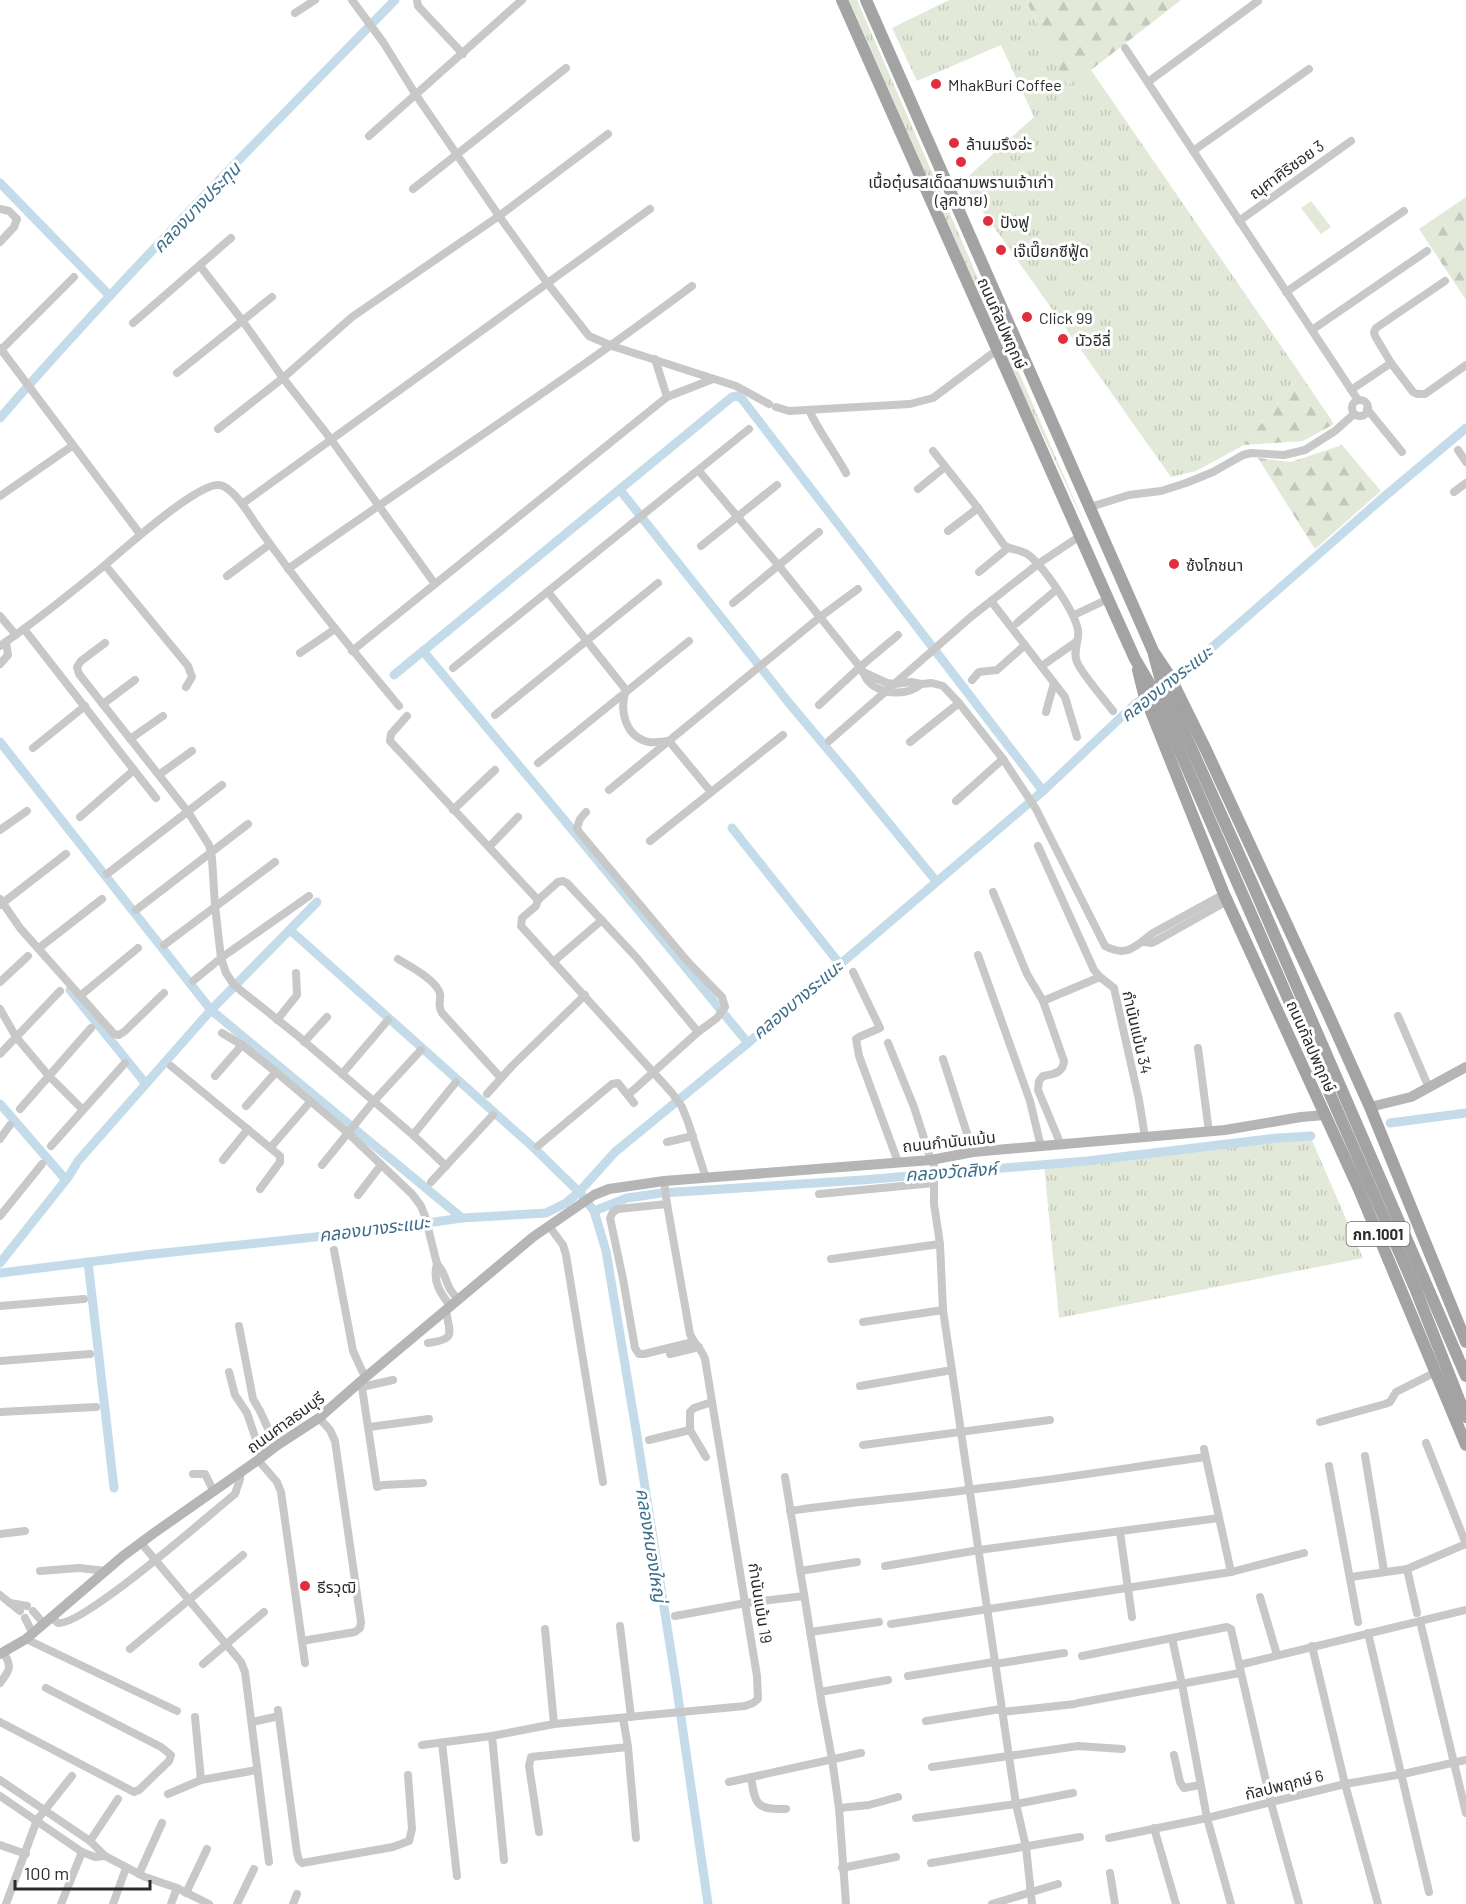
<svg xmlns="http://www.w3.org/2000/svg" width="1466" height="1904" font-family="Barlow,'Noto Sans Thai',sans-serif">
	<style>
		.grass { fill: url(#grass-tufts) }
		.forest { fill: url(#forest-firs) }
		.pitch { fill: #e2e9d8 }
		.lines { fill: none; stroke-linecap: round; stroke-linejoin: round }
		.canal { stroke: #c4dcea; stroke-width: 9 }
		.street { stroke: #c8c8c8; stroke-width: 8 }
		.secondary { stroke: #b5b5b5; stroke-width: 10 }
		.primary { stroke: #a3a3a3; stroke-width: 12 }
		.poi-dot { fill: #e22d3d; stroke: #fff; stroke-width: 2 }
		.labels { text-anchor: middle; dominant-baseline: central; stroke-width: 6; stroke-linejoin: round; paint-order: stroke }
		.shield { fill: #fff; stroke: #6b6b6b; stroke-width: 1.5 }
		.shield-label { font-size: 15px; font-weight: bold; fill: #2b2b2b }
		.poi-label { font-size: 16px; fill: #2b2b2b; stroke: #fff; text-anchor: start }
		.street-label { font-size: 16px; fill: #2b2b2b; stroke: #fff }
		.water-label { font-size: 18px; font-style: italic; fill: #3b6e8c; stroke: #fff }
	</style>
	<defs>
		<pattern id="grass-tufts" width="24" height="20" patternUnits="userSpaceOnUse" patternTransform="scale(1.5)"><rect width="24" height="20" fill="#e2e9d8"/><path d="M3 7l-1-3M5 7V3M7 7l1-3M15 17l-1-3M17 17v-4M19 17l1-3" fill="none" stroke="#c2c8ba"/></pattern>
		<pattern id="forest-firs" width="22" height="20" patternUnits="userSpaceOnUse" patternTransform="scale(1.5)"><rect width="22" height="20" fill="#e2e9d8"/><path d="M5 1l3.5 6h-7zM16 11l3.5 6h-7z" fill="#c2c8ba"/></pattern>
	</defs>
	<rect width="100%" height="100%" fill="#fff"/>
	<g class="grass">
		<polygon points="849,0 857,0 1087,529 1025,397"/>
		<polygon points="949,0 1026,0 1067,85 1091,70 1301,375 1244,445 1196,471 1171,477 962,182 1034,117 1001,45 917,81 892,28"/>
		<polygon points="1311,1138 1363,1258 1059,1318 1044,1165"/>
	</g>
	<g class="forest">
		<polygon points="1026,0 1181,0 1091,70 1067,86"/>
		<polygon points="1466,197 1466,300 1419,229"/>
		<polygon points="1301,375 1334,424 1303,441 1244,445"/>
		<polygon points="1342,445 1381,491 1315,549 1258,458 1291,462"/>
	</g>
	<polygon class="pitch" points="1311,201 1331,227 1321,234 1301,208"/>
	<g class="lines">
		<g class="canal">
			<polyline points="0,183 110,296"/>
			<path d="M0 418C126 273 261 137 395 0"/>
			<polyline points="620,490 789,703 851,777 936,881"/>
			<polyline points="423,651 556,810 748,1043"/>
			<polyline points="394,675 732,397 737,396 742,399 1043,791"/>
			<polyline points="1166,682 1193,664 1385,496 1466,428"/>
			<polyline points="0,742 211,1010 462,1218"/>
			<polyline points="732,828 839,963"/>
			<polyline points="290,930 533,1147 579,1192 594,1211 606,1251 636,1430 676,1683 708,1904"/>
			<polyline points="70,990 146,1084"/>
			<polyline points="0,1104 66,1180"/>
			<polyline points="1390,1123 1466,1113"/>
			<polyline points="594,1211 627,1198 662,1193 862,1180 1087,1161 1277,1138 1311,1136"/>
			<polyline points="88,1262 114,1488"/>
			<polyline points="0,1263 69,1176 78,1161 211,1010 317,902"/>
			<polyline points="0,1273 145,1255 371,1231 462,1218 546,1213 566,1203 579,1192 615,1152 748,1043 1043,791 1135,704 1150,694"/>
		</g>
		<g class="street">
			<polyline points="352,0 383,42 416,95 499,216 548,284 589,336 612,346 736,386 769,404"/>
			<polyline points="417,0 418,6 463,54"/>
			<polyline points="295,13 315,0"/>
			<polyline points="1125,48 1358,400"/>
			<polyline points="1148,82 1258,1"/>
			<polyline points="369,136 522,0"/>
			<polyline points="1193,151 1309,69"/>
			<polyline points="413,189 566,68"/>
			<polyline points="0,209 9,211 17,219 14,227 0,242"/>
			<polyline points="1239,221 1351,141"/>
			<polyline points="200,266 242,320 283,378 330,438 435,584"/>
			<polyline points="1445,281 1376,328 1374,332 1375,336 1391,363 1413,392 1417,394 1425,394 1466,365"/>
			<polyline points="1286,292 1404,211"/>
			<polyline points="133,323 231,238"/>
			<polyline points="1312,330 1427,251"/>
			<polyline points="0,348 140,534"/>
			<polyline points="0,351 74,277"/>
			<polyline points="655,359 667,397"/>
			<polyline points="177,373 272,297"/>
			<polyline points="1351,390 1391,363"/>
			<circle cx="1360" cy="408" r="8"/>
			<polyline points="776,407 789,411 910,404 933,398 997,350"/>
			<polyline points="1367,409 1402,452"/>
			<path d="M809 410C819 432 834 451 846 473"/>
			<polyline points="218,429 283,378 352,317 499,216 608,134"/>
			<polyline points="1458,450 1466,462"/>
			<path d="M933 451 978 508 1004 545C1012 551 1022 549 1030 556 1045 569 1074 610 1078 630 1080 641 1072 650 1077 662 1082 674 1104 699 1113 711"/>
			<path d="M699 471 779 566 860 667C864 672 865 679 870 683 883 695 908 696 921 684"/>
			<polyline points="918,489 945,467"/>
			<polyline points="1454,492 1466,483"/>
			<polyline points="0,496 72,446"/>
			<polyline points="242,504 650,209"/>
			<polyline points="1090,507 1129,495 1161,491 1186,483 1213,472 1243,455 1251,453 1284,455 1305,450 1335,431 1354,414"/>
			<polyline points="948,531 978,508"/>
			<polyline points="701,546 777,485"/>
			<polyline points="105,565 188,666 192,677 186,687"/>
			<path d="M288 569C422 474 561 384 692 286"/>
			<polyline points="979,572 1008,548"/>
			<polyline points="227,576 270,544"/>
			<path d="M548 592 626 690C619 710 625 737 649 742 655 743 663 741 669 741L711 792"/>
			<polyline points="991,601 1065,697 1077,737"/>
			<polyline points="733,603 819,532"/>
			<polyline points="1074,615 1108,599"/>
			<polyline points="0,616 16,635"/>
			<polyline points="1017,623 1056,590"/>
			<polyline points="24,629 134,770 80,817"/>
			<polyline points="105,643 81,661 77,667 79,674 188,812 209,845 212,858 215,906 221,958 226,973 234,985 298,1036 413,1135 446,1166"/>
			<path d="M0 646C36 621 71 593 105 565 124 549 197 483 219 485 232 486 248 512 255 523 300 587 349 646 399 706"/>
			<polyline points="352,651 667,397 713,379"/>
			<polyline points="300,653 335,629"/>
			<polyline points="1046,663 1076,642"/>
			<polyline points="0,664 8,655 6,642"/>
			<polyline points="453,668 749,429"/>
			<path d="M863 672 887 683 895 684 911 682 921 684 932 683 943 686 959 703 1003 759 1036 809 1105 946C1128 958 1135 946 1153 933L1224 894"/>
			<polyline points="972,680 979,672 997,670 1025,645"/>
			<polyline points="103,704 135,680"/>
			<polyline points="819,705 860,667 898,635"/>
			<polyline points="1046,712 1054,683"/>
			<polyline points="495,715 658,583"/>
			<polyline points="407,716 391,734 390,741 538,900"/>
			<polyline points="130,739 163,716"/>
			<polyline points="829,741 972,616 1038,564 1080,536"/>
			<polyline points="910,742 959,703"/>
			<polyline points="33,748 85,706"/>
			<polyline points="538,763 689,641"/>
			<polyline points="134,770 156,798"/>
			<polyline points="160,774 192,751"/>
			<polyline points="609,790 820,617 858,589"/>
			<polyline points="956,801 1003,759"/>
			<polyline points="453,810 495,770"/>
			<polyline points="586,812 580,819 577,828 579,832 688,962 722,997 725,1007 717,1018 698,1032 628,1095"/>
			<polyline points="0,830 27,811"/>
			<polyline points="650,841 783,735"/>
			<polyline points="1038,846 1094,970 1100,977 1114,988 1139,1100 1145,1137"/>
			<polyline points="489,847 518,817"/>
			<polyline points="107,874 222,785"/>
			<path d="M993 892 1027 974 1043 1001 1064 1061C1063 1073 1054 1074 1043 1076L1039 1081 1038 1090 1061 1145"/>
			<polyline points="0,899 20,928 114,1034 119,1035 125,1031 164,993"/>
			<polyline points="0,905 66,854"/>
			<polyline points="136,910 248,824"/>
			<polyline points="1144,942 1152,943 1156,941 1227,901"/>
			<polyline points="164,945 275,862"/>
			<polyline points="39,948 102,899"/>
			<polyline points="978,955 1030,1101 1041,1147"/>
			<path d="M398 959C409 966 437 980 440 994 441 1001 437 1005 442 1013L501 1078"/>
			<polyline points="553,962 602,920"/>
			<polyline points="853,972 880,1028 859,1037 856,1039 859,1056 898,1162"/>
			<polyline points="193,981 221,958 309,896"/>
			<polyline points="0,982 28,956"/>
			<polyline points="80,996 138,948"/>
			<polyline points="1043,1001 1100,977"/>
			<polyline points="0,1009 16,1037 49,1076 83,1110"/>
			<polyline points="1398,1016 1429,1088"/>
			<polyline points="277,1020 297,995 296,973"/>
			<polyline points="698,1032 636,957 567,883 563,881 558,882 538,900 536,906 522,918 521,926 672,1093 682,1107 688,1122 706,1178"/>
			<path d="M222 1033 242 1045 276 1072 348 1133 412 1194 421 1206 425 1216 437 1264C448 1275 444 1287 459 1300"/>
			<polyline points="304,1042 327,1017"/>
			<polyline points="888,1043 914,1107 931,1160"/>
			<polyline points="1198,1048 1209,1132"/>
			<polyline points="0,1054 60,991"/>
			<polyline points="943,1059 973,1152"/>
			<polyline points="171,1066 280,1156 280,1162 260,1189"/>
			<polyline points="342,1074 388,1020"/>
			<polyline points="215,1076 242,1045"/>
			<polyline points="487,1094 512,1066 585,995"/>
			<polyline points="246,1106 276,1072"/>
			<polyline points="20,1109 91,1028"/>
			<polyline points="413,1135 456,1082"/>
			<polyline points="0,1139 10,1125"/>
			<polyline points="667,1142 693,1136"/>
			<polyline points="51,1146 125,1063"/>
			<polyline points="538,1146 612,1084 618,1083 634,1103"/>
			<polyline points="271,1147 310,1102"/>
			<polyline points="934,1159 934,1204 940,1244 943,1310 1016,1804 1026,1847 1032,1904"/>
			<polyline points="223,1160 248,1129"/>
			<polyline points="322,1165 373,1102 421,1050"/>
			<polyline points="431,1182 493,1115"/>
			<polyline points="819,1194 934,1183"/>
			<polyline points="358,1195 381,1165"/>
			<polyline points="667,1204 618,1209 613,1212 610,1218 623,1279 635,1348 639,1354 644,1354 693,1342"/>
			<polyline points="0,1216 42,1164"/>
			<polyline points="549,1226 563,1245 566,1255 603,1482"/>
			<polyline points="334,1250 353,1351 365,1377"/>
			<polyline points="831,1259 940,1244"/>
			<path d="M437 1264C432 1282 441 1294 451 1307"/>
			<polyline points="0,1306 84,1299"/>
			<polyline points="863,1322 943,1310"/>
			<polyline points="239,1326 253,1399 260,1411 276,1446"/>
			<path d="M428 1343C456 1339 450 1335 446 1311"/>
			<polyline points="670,1354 699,1347"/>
			<polyline points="0,1361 90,1354"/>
			<polyline points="229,1372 235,1395 247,1413 262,1457"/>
			<polyline points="361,1381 377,1487 383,1485 423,1483"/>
			<polyline points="860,1386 952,1370"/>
			<polyline points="362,1387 393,1380"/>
			<polyline points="0,1412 96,1407"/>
			<polyline points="1320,1422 1385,1404 1390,1402 1396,1392 1436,1372"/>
			<polyline points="369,1427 429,1419"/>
			<polyline points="649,1440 690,1430"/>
			<polyline points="1426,1443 1466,1544"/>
			<polyline points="863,1445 1050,1420"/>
			<polyline points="1204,1449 1231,1572"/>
			<polyline points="1365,1456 1384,1571"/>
			<polyline points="706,1457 690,1430 690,1412 694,1408 712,1402"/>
			<polyline points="258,1460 277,1482 281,1492 305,1663"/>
			<polyline points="1329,1466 1358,1622"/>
			<polyline points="193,1474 205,1474 214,1492"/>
			<polyline points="785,1477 822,1705 832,1759 839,1808 846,1904"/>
			<path d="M790 1511C849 1502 908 1498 967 1490 1046 1481 1126 1468 1205 1457"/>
			<polyline points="1120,1532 1132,1617"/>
			<polyline points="0,1534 25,1531"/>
			<polyline points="141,1543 241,1662 245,1672 269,1862"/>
			<polyline points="885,1566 979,1550 1219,1518"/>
			<polyline points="1407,1569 1417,1613"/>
			<polyline points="40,1571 79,1568 106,1571"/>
			<polyline points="800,1571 857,1562"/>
			<polyline points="1351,1577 1407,1569 1466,1544"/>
			<polyline points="0,1595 20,1611"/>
			<polyline points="1260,1597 1277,1655"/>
			<polyline points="10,1603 27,1606"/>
			<polyline points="33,1611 44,1624"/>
			<polyline points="675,1616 746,1603 804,1596"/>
			<polyline points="25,1618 33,1634"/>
			<path d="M52 1618 58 1623C82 1627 209 1515 235 1494L240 1479V1473"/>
			<polyline points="1420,1621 1466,1813"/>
			<polyline points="891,1624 1231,1572 1304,1553"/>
			<polyline points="620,1626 631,1717"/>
			<polyline points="545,1629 554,1724"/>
			<polyline points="810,1632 879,1622"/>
			<polyline points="1368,1633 1429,1892"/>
			<polyline points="1172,1638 1182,1684 1207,1818 1231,1904"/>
			<polyline points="26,1639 177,1711"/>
			<polyline points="302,1641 355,1632 360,1628 361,1622 335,1441 330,1430 319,1418"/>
			<polyline points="1312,1646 1345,1784 1378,1904"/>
			<polyline points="130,1649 243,1555"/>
			<polyline points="1082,1656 1227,1627 1231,1629 1271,1803 1299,1904"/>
			<polyline points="203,1664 264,1612"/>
			<polyline points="995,1664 1064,1653"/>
			<polyline points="1239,1665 1466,1610"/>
			<polyline points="908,1676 994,1662"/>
			<path d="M0 1683C10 1670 12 1667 4 1653"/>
			<polyline points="820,1692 888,1680"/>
			<polyline points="1078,1703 1240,1673"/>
			<polyline points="278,1710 297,1853 299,1860 302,1863 393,1847 409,1841 412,1829 408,1775"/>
			<polyline points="1002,1712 1075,1704"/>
			<polyline points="195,1717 201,1780"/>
			<polyline points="623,1718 628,1747 636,1838"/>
			<polyline points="926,1721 1001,1709"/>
			<polyline points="0,1722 134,1792 139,1790 169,1761 171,1755 161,1747 46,1688"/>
			<polyline points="252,1722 279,1716"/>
			<polyline points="492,1736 504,1860"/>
			<polyline points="442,1743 457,1876"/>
			<path d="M422 1745 492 1736 554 1724 745 1706 753 1703 758 1699 757 1676 705 1359C702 1349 694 1344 690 1334L667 1204 664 1181"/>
			<polyline points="1174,1755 1180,1782 1184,1788 1200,1785"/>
			<polyline points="932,1767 1078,1746 1122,1749"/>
			<path d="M751 1777C755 1805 757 1810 786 1809"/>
			<polyline points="0,1780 90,1841 105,1856 145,1877 177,1888 209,1904"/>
			<polyline points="729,1782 861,1753"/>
			<polyline points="168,1794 201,1780 257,1770"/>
			<polyline points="0,1796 82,1852 95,1857 105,1856"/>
			<polyline points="839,1808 869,1805 898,1797"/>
			<polyline points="916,1818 1016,1804 1073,1793"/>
			<polyline points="1154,1828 1176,1904"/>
			<polyline points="539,1832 529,1766 531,1757 628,1747"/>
			<polyline points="1109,1838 1207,1818 1345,1784 1403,1774 1466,1760"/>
			<polyline points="90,1841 118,1799"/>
			<polyline points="0,1845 26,1854"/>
			<polyline points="931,1863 1080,1837"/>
			<polyline points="842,1868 896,1857"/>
			<polyline points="1110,1873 1115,1904"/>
			<polyline points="139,1874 162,1823"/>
			<polyline points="186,1893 207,1849"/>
			<polyline points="6,1904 37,1820 72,1776"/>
			<polyline points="61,1904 82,1852"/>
			<polyline points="113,1904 126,1868"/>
			<polyline points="171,1904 177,1888"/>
			<polyline points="237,1904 254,1869"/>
			<polyline points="293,1904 297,1894"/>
			<polyline points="992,1904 1058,1884"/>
		</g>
		<g class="secondary">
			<polyline points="1370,1107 1411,1097 1466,1067"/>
			<polyline points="0,1654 26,1639 123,1556 154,1533 258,1460 276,1446 319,1418 361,1381 533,1237 594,1195 609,1189 664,1181 931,1160 973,1152 1225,1130 1301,1117 1325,1115"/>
		</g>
		<g class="primary">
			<polyline points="842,0 1108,599 1135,659 1152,688 1415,1288 1466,1417"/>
			<polyline points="866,0 1153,651 1169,675 1206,750 1326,1009 1370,1107 1466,1342"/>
			<polyline points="1154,655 1161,681 1252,883 1466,1376"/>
			<polyline points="1138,670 1144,694 1224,894 1358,1187 1466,1445"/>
		</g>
	</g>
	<g class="poi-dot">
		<circle cx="936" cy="84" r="6"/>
		<circle cx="954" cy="143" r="6"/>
		<circle cx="961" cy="162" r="6"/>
		<circle cx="988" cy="221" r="6"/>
		<circle cx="1001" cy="250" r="6"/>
		<circle cx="1027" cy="317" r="6"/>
		<circle cx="1063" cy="339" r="6"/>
		<circle cx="1174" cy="564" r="6"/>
		<circle cx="305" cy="1586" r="6"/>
	</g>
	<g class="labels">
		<rect class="shield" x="1346.5" y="1222" width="63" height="24" rx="4.5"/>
		<g class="shield-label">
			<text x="1378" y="1234">กท.1001</text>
		</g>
		<g class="poi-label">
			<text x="948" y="84">MhakBuri Coffee</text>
			<text x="966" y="143">ล้านมรึงอ่ะ</text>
			<text x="961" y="181" text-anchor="middle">เนื้อตุ๋นรสเด็ดสามพรานเจ้าเก่า<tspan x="961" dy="18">(ลูกชาย)</tspan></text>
			<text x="1000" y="221">ปังฟู</text>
			<text x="1013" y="250">เจ๊เปี๊ยกซีฟู้ด</text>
			<text x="1039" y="317">Click 99</text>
			<text x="1075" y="339">นัวอีลี่</text>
			<text x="1186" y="564">ซ้งโภชนา</text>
			<text x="317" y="1586">ธีรวุฒิ</text>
		</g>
		<g class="street-label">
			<text transform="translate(1286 169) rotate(-36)">ณุศาศิริซอย 3</text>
			<text transform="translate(1003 323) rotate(66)">ถนนกัลปพฤกษ์</text>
			<text transform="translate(1138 1032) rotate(77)">กำนันแม้น 34</text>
			<text transform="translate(1312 1046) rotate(66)">ถนนกัลปพฤกษ์</text>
			<text transform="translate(949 1141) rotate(-6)">ถนนกำนันแม้น</text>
			<text transform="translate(285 1422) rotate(-36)">ถนนศาลธนบุรี</text>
			<text transform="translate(761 1603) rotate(81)">กำนันแม้น 19</text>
			<text transform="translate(1284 1784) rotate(-14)">กัลปพฤกษ์ 6</text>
		</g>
		<g class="water-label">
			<text transform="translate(196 207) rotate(-46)">คลองบางประทุน</text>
			<text transform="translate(1166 683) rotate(-38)">คลองบางระแนะ</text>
			<text transform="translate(797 999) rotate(-40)">คลองบางระแนะ</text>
			<text transform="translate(951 1171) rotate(-4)">คลองวัดสิงห์</text>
			<text transform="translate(374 1228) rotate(-7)">คลองบางระแนะ</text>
			<text transform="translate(652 1545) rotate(81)">คลองหนองใหญ่</text>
		</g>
	</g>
	<path d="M15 1880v9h135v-9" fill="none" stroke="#2b2b2b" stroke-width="3"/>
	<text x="24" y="1880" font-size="18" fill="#2b2b2b" stroke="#ffffff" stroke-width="4.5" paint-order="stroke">100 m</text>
</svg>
